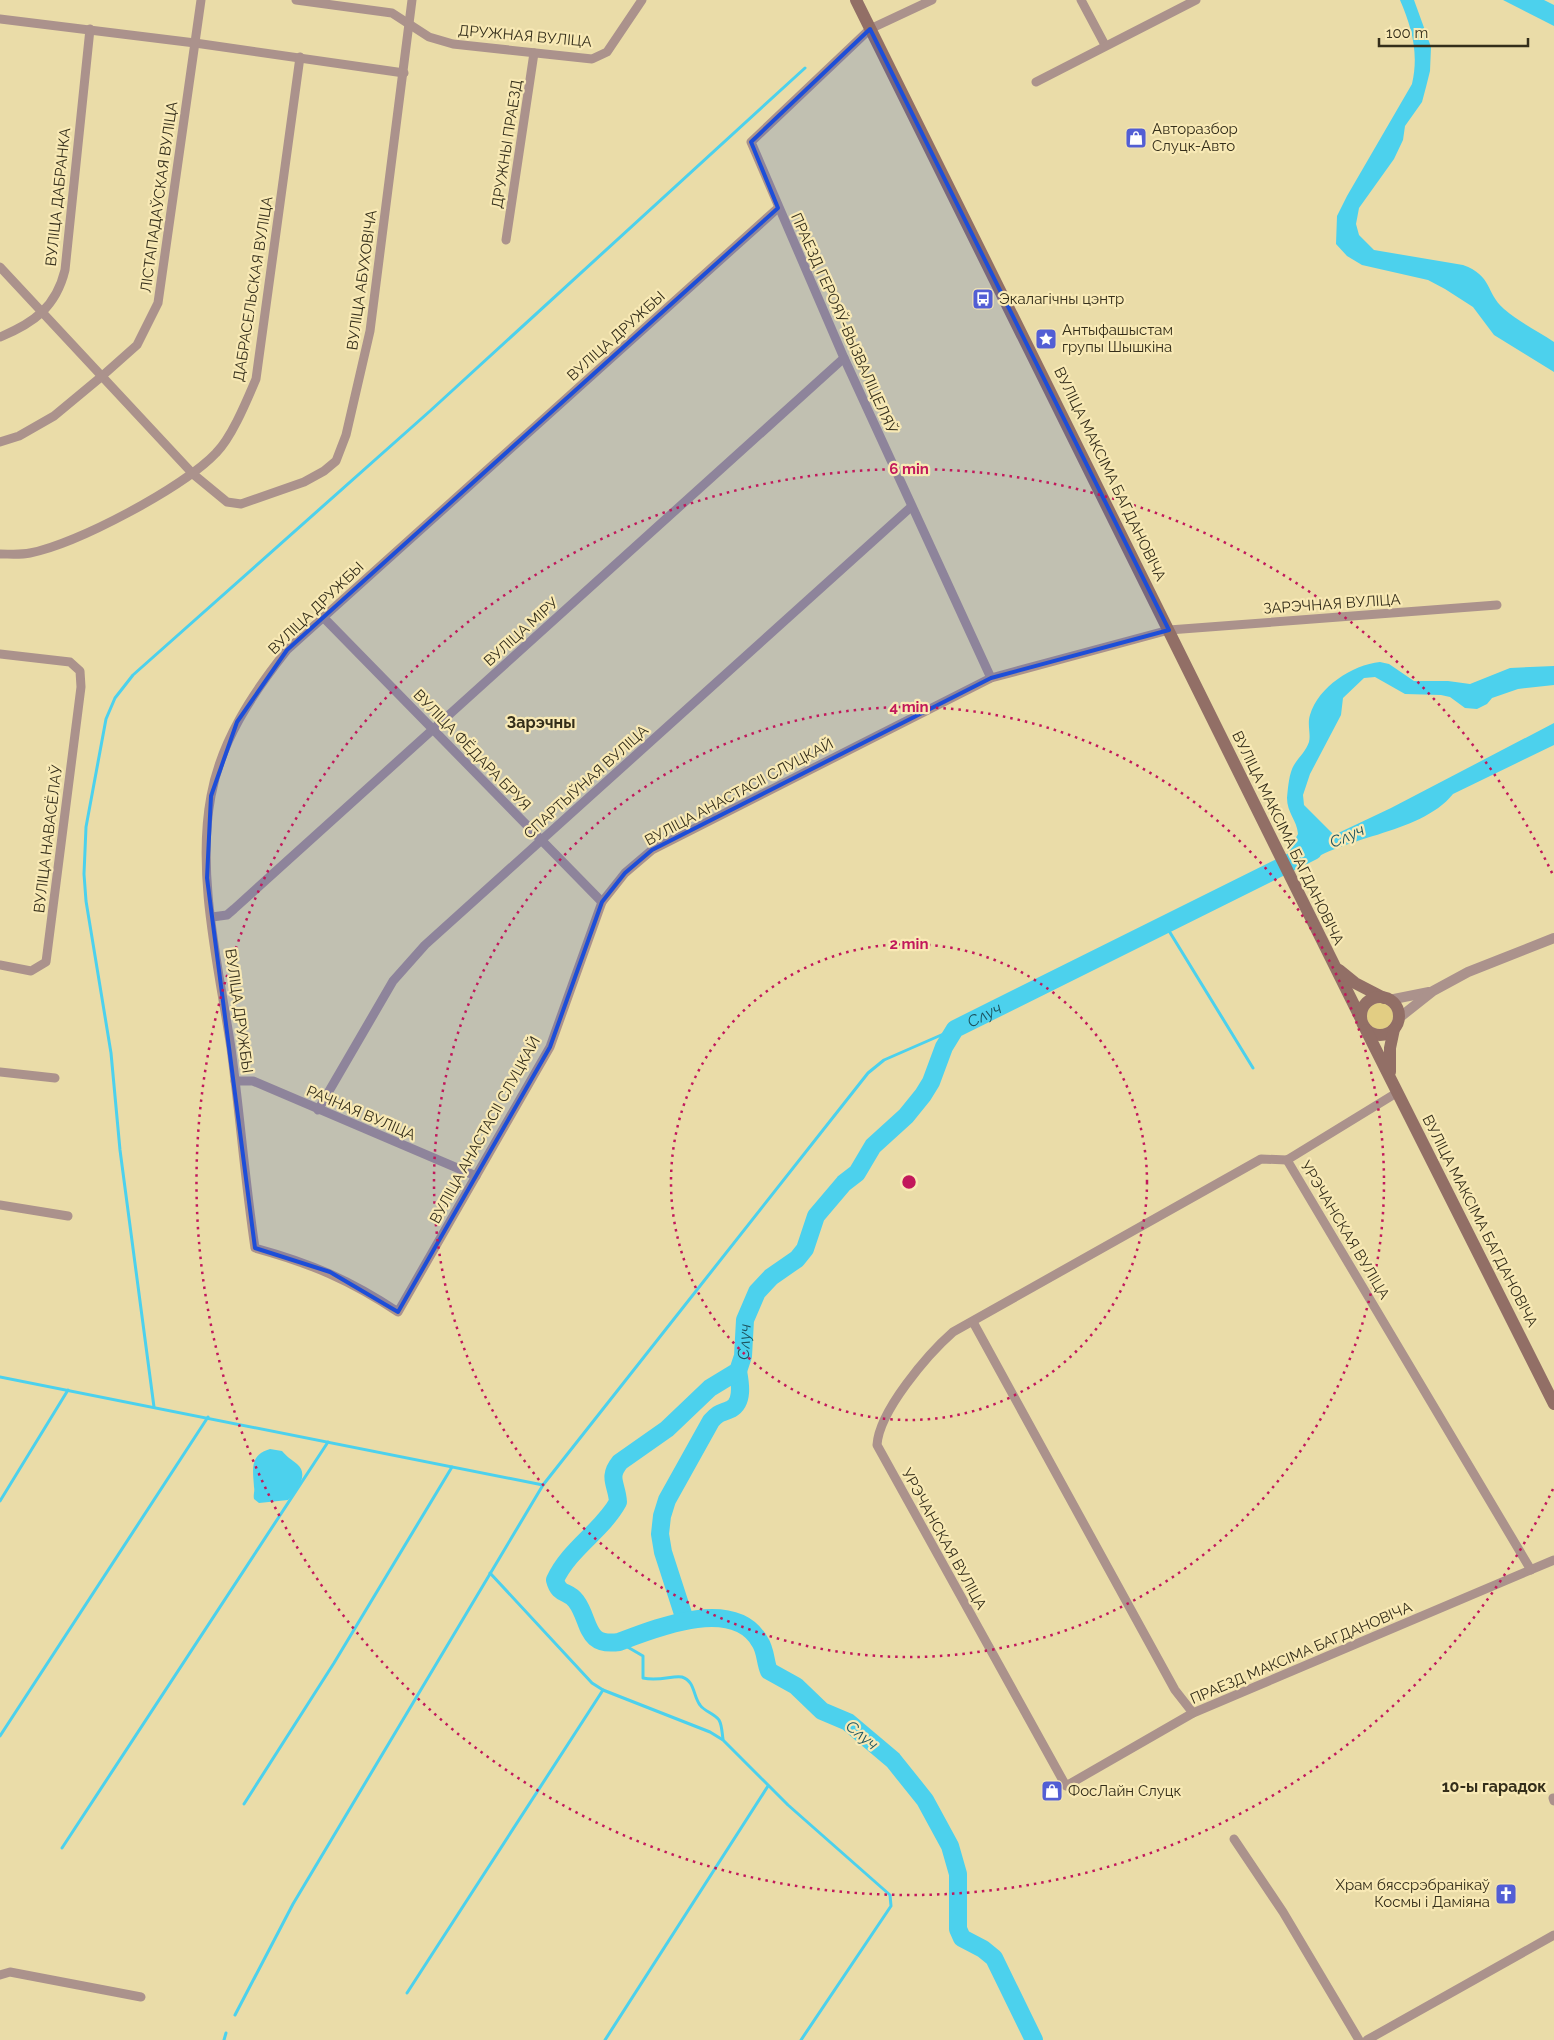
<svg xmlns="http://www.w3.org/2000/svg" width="1554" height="2040" font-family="Raleway,sans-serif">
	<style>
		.green { fill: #e2cd83 }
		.water { fill: #4cd1ed }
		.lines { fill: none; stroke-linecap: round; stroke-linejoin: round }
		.stream { stroke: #4cd1ed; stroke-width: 3 }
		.river { stroke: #4cd1ed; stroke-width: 18 }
		.minor { stroke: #ab928c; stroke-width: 9 }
		.tertiary { stroke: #ab928c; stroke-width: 10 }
		.secondary { stroke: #926f66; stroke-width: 12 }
		.marked { fill: #1d4ed8; fill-opacity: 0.2; stroke: #1d4ed8; stroke-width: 4; stroke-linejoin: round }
		.ring { fill: none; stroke: #c2185b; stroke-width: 2.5; stroke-dasharray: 2.5 5 }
		.labels { text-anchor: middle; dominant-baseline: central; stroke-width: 4.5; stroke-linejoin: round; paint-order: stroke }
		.street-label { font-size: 15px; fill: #342e1a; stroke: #f8e9b5 }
		.poi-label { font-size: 15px; fill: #342e1a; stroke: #f8e9b5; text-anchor: start }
		.neighbourhood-label { font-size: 16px; font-weight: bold; fill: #342e1a; stroke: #f8e9b5 }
		.water-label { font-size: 16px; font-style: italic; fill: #1d5460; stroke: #f8e9b5 }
		.centre { fill: #c2185b; stroke: #f8e9b5; stroke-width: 2.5 }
		.ring-label { font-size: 15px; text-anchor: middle; font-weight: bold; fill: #c2185b; stroke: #f8e9b5; stroke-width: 4.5; stroke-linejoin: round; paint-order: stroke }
	</style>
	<rect width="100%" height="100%" fill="#eadca8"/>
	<circle class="green" cx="1380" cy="1016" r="13"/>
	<g class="water">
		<path d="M1400 0H1414L1431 47 1430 71 1426 87 1422 102 1405 126 1403 140 1394 159 1359 208 1356 224 1359 235 1374 250 1463 265C1493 276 1485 292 1504 309 1519 322 1538 331 1554 342V372L1494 335 1473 307 1445 289 1428 280 1362 265 1347 256 1336 244 1337 216 1347 196 1412 84C1419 53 1412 28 1400 0Z"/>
		<polygon points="1503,0 1544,0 1554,5 1554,26"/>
		<path d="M1380 662 1389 664 1414 681H1448L1470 684 1510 668 1554 666V685L1518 689 1492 698 1487 704 1477 709 1465 708 1450 697 1441 695 1405 694 1375 677 1364 678 1343 698 1341 715 1310 774 1303 795 1304 805 1334 835 1391 808 1554 723V745L1453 794C1419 836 1338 835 1298 870L1286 846 1294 841 1298 834C1297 820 1287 813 1287 798 1288 788 1289 773 1294 765 1299 757 1306 751 1309 742 1311 734 1307 724 1310 715 1318 687 1352 665 1380 662Z"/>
		<path d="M270 1449 282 1451C287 1457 291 1459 297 1464 310 1475 296 1491 288 1500L259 1503 254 1499C253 1494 255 1492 254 1487 253 1470 249 1455 270 1449Z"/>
	</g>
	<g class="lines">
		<g class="stream">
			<polyline points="1166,926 1253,1068"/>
			<polyline points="0,1377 543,1485"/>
			<polyline points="154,1407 120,1150 111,1053 86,901 84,874 86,827 106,719 115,698 133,675 430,411 805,68"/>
			<polyline points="0,1501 68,1390"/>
			<polyline points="490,1573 592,1683 603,1690 710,1732 723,1740 788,1805 890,1895 891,1906 801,2040"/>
			<path d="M619 1642 643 1656V1678C659 1682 673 1675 682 1677 695 1681 693 1696 700 1705 705 1712 714 1713 719 1720 722 1725 722 1733 723 1739"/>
			<polyline points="0,1736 208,1417"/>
			<polyline points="244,1804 334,1663 452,1467"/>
			<polyline points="62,1848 328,1442"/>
			<polyline points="407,1993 603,1690"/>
			<polyline points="235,2015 293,1904 543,1485 868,1073 884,1060 955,1029"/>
			<polyline points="224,2040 226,2033"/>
			<polyline points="605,2040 768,1786"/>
		</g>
		<g class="river">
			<path d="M685 1620 663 1552 660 1534 662 1516 667 1500 711 1421C720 1411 721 1414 731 1409 744 1402 740 1382 738 1371"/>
			<path id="s1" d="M1034 2040 994 1958 983 1949 962 1938 958 1929V1874L950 1846 925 1800 893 1760 848 1722 822 1711 796 1686 769 1671C765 1662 766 1651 760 1642 734 1596 656 1628 619 1642 584 1647 591 1621 576 1601 568 1590 559 1596 555 1580 569 1549 602 1531 618 1502 617 1484 607 1478 620 1462L667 1429 710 1388 738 1371 743 1356 745 1320 757 1292 771 1277 797 1259 805 1249 816 1216 844 1183 857 1173 873 1146 906 1116 923 1095 931 1082 944 1047 955 1029 1313 851"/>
		</g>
		<g class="minor">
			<polyline points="296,0 392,13 429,37 453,44 592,59 607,52 642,0"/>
			<polyline points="932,0 870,29 751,142 844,358 991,678"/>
			<polyline points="1081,0 1105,45"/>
			<polyline points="0,19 195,43 404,73"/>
			<polyline points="1036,82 1196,0"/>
			<path d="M778 208 287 650C252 694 221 741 211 796 196 875 219 969 231 1048 240 1115 245 1181 255 1248 310 1263 350 1280 398 1312L550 1047 602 902 625 873 652 850 991 678 1169 630 1497 605"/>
			<polyline points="506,240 534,53"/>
			<polyline points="0,267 193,474 227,502 241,504 304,482 324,471 336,461 346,435 370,331 412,0"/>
			<path d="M0 337C34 323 56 307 65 270L90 29"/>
			<polyline points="0,442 19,436 54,416 101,377 137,345 158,303 201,0"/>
			<path d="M0 554C10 554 21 555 30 553 77 544 184 487 216 453 232 437 247 400 256 379L300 57"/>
			<polyline points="323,617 602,902"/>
			<polyline points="0,654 70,662 80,671 81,687 46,962 31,971 0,965"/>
			<polyline points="212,917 227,915 234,909 844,358"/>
			<polyline points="0,1072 55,1078"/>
			<polyline points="235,1081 253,1081 476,1176"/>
			<polyline points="318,1110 393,981 425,945 911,507"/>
			<path d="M1287 1160 1261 1159 953 1332C928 1354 879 1411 877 1445L1066 1786 1193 1713 1554 1560"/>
			<polyline points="1287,1160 1531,1570"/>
			<polyline points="1287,1160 1398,1092"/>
			<polyline points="0,1205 68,1216"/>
			<polyline points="973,1322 1175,1690 1193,1713"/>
			<polyline points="1553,1798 1554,1801"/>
			<polyline points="1234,1839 1283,1912 1359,2040"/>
			<polyline points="0,1975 10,1972 141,1997"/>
			<polyline points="1367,2040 1554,1935"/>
		</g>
		<g class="tertiary">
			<polyline points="1389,1000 1429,992"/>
			<polyline points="1399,1018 1433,991 1468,972 1554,938"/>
		</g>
		<g class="secondary">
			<polyline points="856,0 1360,1017"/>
			<polyline points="1339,970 1355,983 1384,998"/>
			<circle cx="1380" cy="1016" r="19"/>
			<polyline points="1366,1030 1554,1404"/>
			<polyline points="1390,1072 1390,1048 1394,1029"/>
		</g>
	</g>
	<path class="marked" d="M870 29 1169 630 991 678 652 850 625 873 602 902 550 1047 398 1312 330 1272 255 1248 207 878 211 796 237 722 287 650 778 208 751 142Z"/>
	<g class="ring">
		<circle cx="909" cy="1182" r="238"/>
		<circle cx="909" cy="1182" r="475"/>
		<path d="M1553 1489A713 713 0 1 1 1553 875"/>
	</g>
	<defs>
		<g id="shop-square" transform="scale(1.125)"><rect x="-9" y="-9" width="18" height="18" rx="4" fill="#525ed4" stroke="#f8e9b5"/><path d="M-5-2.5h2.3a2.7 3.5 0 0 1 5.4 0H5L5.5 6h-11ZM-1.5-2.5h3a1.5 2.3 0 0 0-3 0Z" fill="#fff"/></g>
		<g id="bus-square" transform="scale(1.125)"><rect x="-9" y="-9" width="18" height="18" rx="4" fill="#525ed4" stroke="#f8e9b5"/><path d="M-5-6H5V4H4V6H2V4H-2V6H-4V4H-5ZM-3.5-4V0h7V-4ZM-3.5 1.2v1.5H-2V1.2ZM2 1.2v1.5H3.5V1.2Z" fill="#fff"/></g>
		<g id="sight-square" transform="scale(1.125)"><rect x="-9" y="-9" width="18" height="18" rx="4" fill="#525ed4" stroke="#f8e9b5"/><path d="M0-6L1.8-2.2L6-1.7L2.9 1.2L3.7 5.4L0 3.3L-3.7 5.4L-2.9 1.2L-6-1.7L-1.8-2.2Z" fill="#fff"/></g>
		<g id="church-square" transform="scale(1.125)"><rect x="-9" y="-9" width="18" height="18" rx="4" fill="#525ed4" stroke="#f8e9b5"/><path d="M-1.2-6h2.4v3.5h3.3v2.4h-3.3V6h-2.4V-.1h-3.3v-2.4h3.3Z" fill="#fff"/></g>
	</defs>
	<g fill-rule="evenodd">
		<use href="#shop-square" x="1136" y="138"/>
		<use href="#bus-square" x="983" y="299"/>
		<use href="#sight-square" x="1046" y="339"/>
		<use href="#shop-square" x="1052" y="1791"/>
		<use href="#church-square" x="1506" y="1894"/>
	</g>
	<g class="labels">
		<g class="street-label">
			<text transform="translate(525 36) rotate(5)">ДРУЖНАЯ ВУЛІЦА</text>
			<text transform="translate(507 144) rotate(-81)">ДРУЖНЫ ПРАЕЗД</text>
			<text transform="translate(58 197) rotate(-84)">ВУЛІЦА ДАБРАНКА</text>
			<text transform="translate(159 197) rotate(-82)">ЛІСТАПАДАЎСКАЯ ВУЛІЦА</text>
			<text transform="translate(362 280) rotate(-82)">ВУЛІЦА АБУХОВІЧА</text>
			<text transform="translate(253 289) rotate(-81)">ДАБРАСЕЛЬСКАЯ ВУЛІЦА</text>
			<text transform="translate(844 323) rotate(66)">ПРАЕЗД ГЕРОЯЎ-ВЫЗВАЛІЦЕЛЯЎ</text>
			<text transform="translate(616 336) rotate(-42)">ВУЛІЦА ДРУЖБЫ</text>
			<text transform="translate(1110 474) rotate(64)">ВУЛІЦА МАКСІМА БАГДАНОВІЧА</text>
			<text transform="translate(1332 604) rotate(-4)">ЗАРЭЧНАЯ ВУЛІЦА</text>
			<text transform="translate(316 608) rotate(-44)">ВУЛІЦА ДРУЖБЫ</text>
			<text transform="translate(521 632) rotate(-42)">ВУЛІЦА МІРУ</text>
			<text transform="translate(472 750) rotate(46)">ВУЛІЦА ФЁДАРА БРУЯ</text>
			<text transform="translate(586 782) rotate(-42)">СПАРТЫЎНАЯ ВУЛІЦА</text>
			<text transform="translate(739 792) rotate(-28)">ВУЛІЦА АНАСТАСІІ СЛУЦКАЙ</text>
			<text transform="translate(1288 838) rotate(64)">ВУЛІЦА МАКСІМА БАГДАНОВІЧА</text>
			<text transform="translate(48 839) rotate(-83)">ВУЛІЦА НАВАСЁЛАЎ</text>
			<text transform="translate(239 1011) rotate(82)">ВУЛІЦА ДРУЖБЫ</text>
			<text transform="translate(361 1113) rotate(23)">РАЧНАЯ ВУЛІЦА</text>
			<text transform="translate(485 1130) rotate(-61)">ВУЛІЦА АНАСТАСІІ СЛУЦКАЙ</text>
			<text transform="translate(1480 1221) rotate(63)">ВУЛІЦА МАКСІМА БАГДАНОВІЧА</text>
			<text transform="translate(1345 1230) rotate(59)">УРЭЧАНСКАЯ ВУЛІЦА</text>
			<text transform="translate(944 1539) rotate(61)">УРЭЧАНСКАЯ ВУЛІЦА</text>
			<text transform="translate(1301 1653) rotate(-23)">ПРАЕЗД МАКСІМА БАГДАНОВІЧА</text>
		</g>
		<g class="poi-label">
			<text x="1152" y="129">Авторазбор<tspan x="1152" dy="17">Слуцк-Авто</tspan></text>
			<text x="999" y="299">Экалагічны цэнтр</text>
			<text x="1062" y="330">Антыфашыстам<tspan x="1062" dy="17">групы Шышкіна</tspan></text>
			<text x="1068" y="1791">ФосЛайн Слуцк</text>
			<text x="1490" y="1885" text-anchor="end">Храм бяссрэбранікаў<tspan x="1490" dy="17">Космы і Даміяна</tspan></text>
		</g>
		<g class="neighbourhood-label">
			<text x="541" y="722">Зарэчны</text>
			<text x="1494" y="1786">10-ы гарадок</text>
		</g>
		<g class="water-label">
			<text transform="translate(1347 836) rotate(-24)">Случ</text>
			<text stroke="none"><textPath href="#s1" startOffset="1505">Случ</textPath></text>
			<text stroke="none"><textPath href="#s1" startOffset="1084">Случ</textPath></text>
			<text transform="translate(862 1735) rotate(39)">Случ</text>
		</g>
	</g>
	<circle cx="909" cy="1182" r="8" class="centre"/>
	<g class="ring-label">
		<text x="909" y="474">6 min</text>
		<text x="909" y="712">4 min</text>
		<text x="909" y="949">2 min</text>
	</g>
	<path d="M1379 38v8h149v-8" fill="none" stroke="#342e1a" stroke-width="2.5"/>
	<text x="1386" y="38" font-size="15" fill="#342e1a" stroke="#f8e9b5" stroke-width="4" paint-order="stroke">100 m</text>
</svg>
